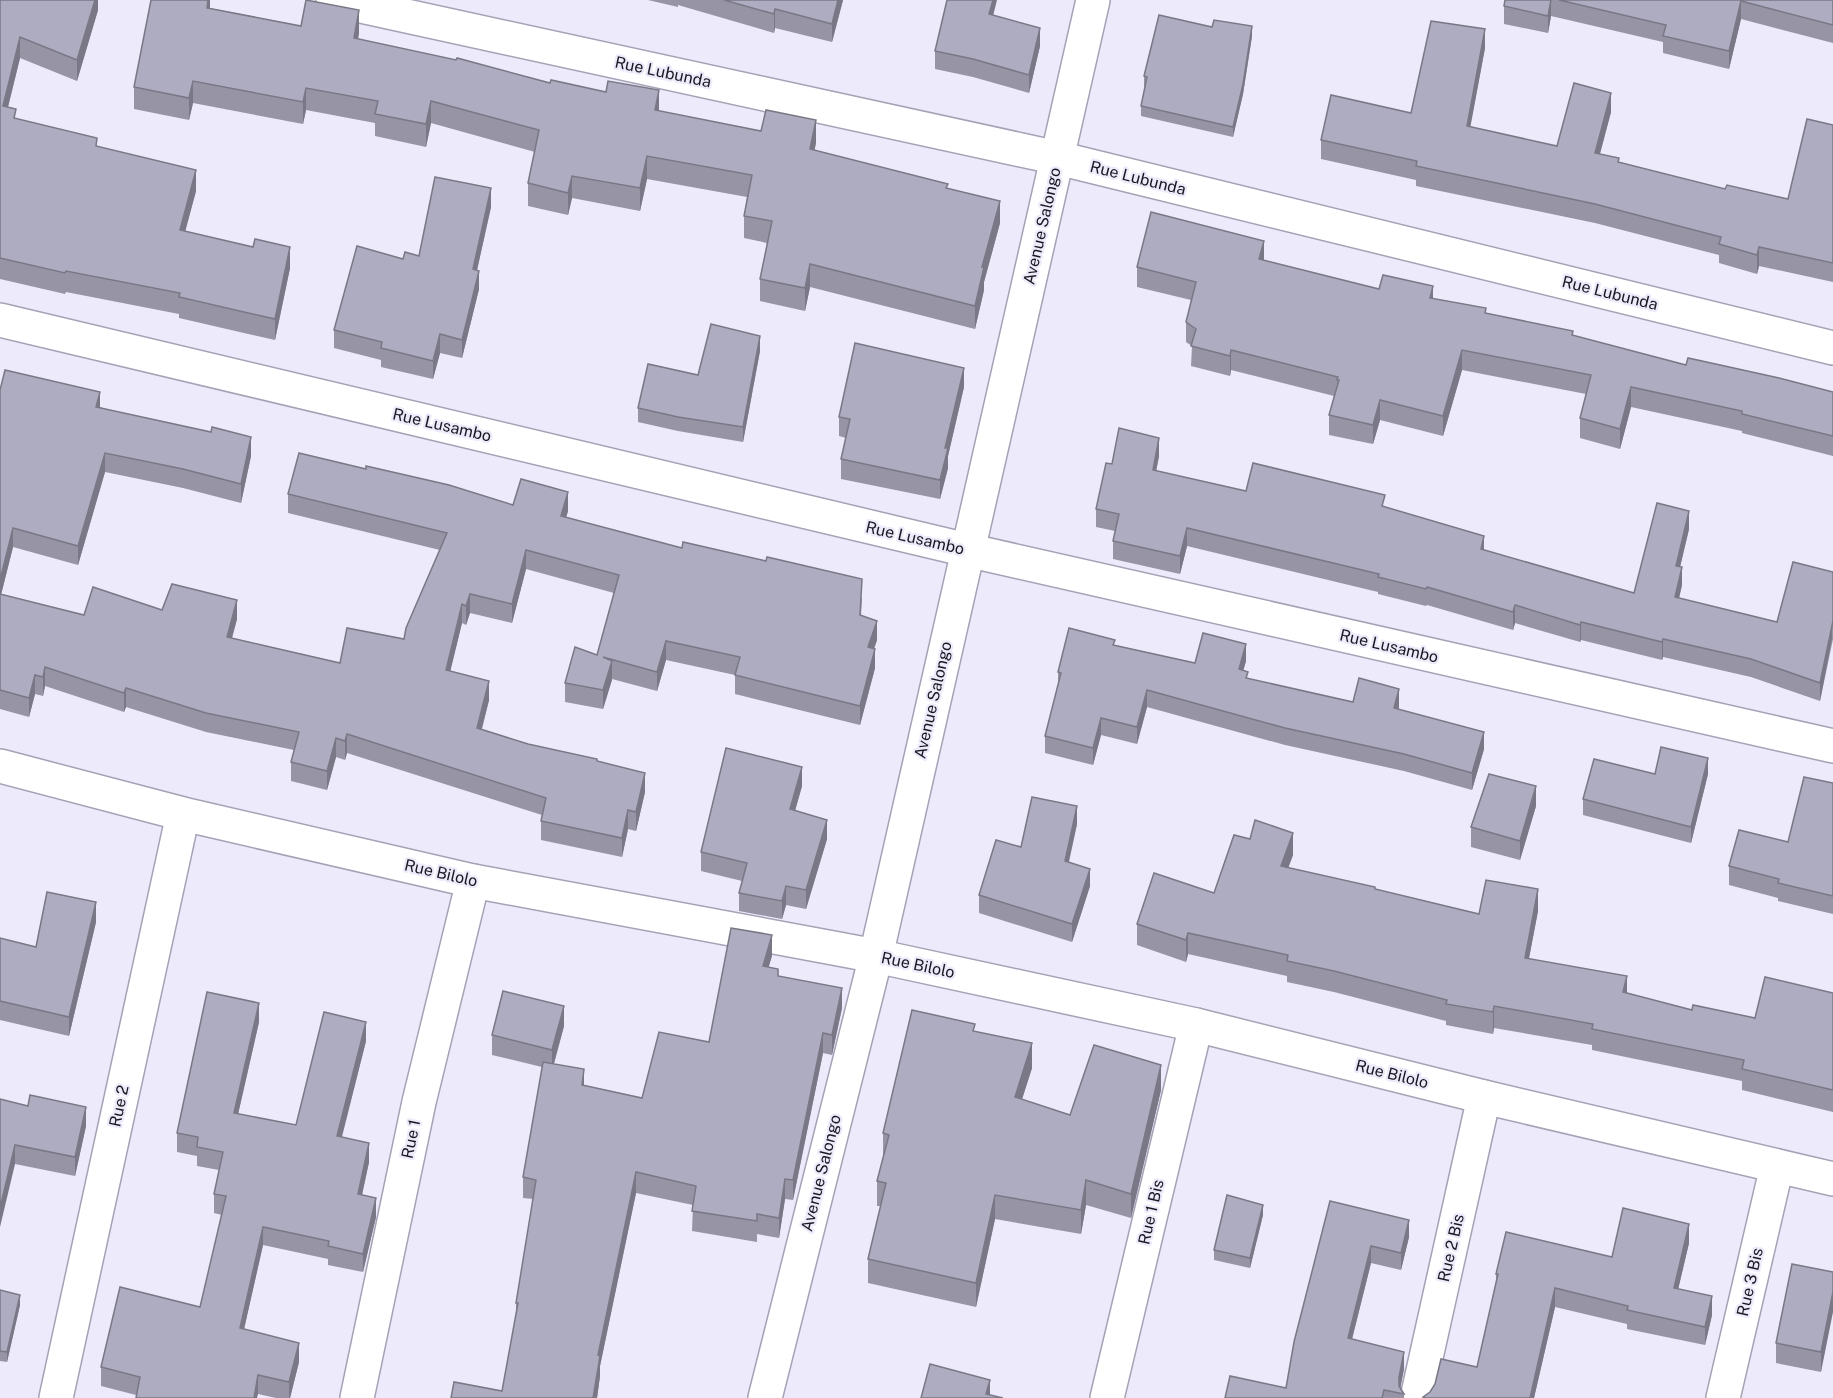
<svg xmlns="http://www.w3.org/2000/svg" width="1833" height="1398" font-family="'Public Sans',sans-serif">
	<style>
		.lines { fill: none; stroke-linecap: round; stroke-linejoin: round }
		.minor-casing { stroke: #a5a2b6; stroke-width: 36 }
		.tertiary-casing { stroke: #a5a2b6; stroke-width: 36 }
		.minor { stroke: #fff; stroke-width: 33 }
		.tertiary { stroke: #fff; stroke-width: 33 }
		.wall { fill: #9694a5 }
		.shaded-wall { fill: #7a7886 }
		.building { fill: #aeacc0; stroke: #7a7886; stroke-width: 1.5 }
		.labels { text-anchor: middle; dominant-baseline: central; stroke-width: 4.5; stroke-linejoin: round; paint-order: stroke }
		.street-label { font-size: 16px; fill: #19181f; stroke: #eceafb }
	</style>
	<rect width="100%" height="100%" fill="#eceafb"/>
	<g class="lines">
		<g class="minor-casing">
			<g id="minor">
				<polyline points="333,0 1058,158 1833,348"/>
				<polyline points="0,320 967,550 1833,746"/>
				<polyline points="0,766 183,814 473,881 876,956 1196,1025 1484,1097 1833,1179"/>
				<polyline points="56,1398 183,814"/>
				<polyline points="357,1398 419,1102 473,881"/>
				<polyline points="1107,1398 1196,1025"/>
				<polyline points="1417,1398 1484,1097"/>
				<polyline points="1723,1398 1777,1166"/>
			</g>
		</g>
		<g class="tertiary-casing">
			<polyline id="tertiary" points="765,1398 876,956 1093,0"/>
		</g>
		<use href="#minor" class="minor"/>
		<use href="#tertiary" class="tertiary"/>
	</g>
	<g class="wall">
		<polygon points="0,0 98,0 98,10 77,81 20,58 8,107 16,119 97,146 196,191 185,231 290,268 275,340 179,318 179,314 66,292 65,294 0,279"/>
		<polygon points="210,0 210,8 301,26 359,33 358,39 550,83 659,111 816,143 814,150 948,188 1000,223 984,282 984,290 975,329 810,287 805,311 760,301 760,279 767,243 744,238 744,216 747,197 647,179 640,211 572,198 568,215 528,206 528,183 535,152 431,123 426,147 375,136 375,123 306,110 303,124 193,103 189,120 134,109 134,87"/>
		<polygon points="648,0 843,0 832,42 775,28 774,33 678,5 678,7"/>
		<polygon points="1505,0 1833,0 1833,43 1741,19 1729,69 1663,53 1663,42 1551,16 1548,33 1504,24 1504,6"/>
		<polygon points="993,15 1040,46 1029,93 973,77 935,69 935,51"/>
		<polygon points="1252,36 1243,94 1233,137 1141,116 1141,106 1145,87 1144,86 1144,76"/>
		<polygon points="1485,48 1470,127 1557,146 1611,112 1600,154 1619,162 1725,189 1788,199 1833,125 1833,282 1759,266 1757,274 1719,263 1719,255 1595,223 1416,186 1416,180 1321,159 1321,140 1411,113"/>
		<polygon points="491,207 477,270 479,289 462,358 440,353 433,379 381,367 381,360 334,348 334,330 403,259 419,256"/>
		<polygon points="1264,260 1379,289 1433,299 1686,365 1833,392 1833,456 1742,433 1742,431 1631,407 1620,449 1580,438 1580,418 1586,394 1462,370 1443,436 1380,420 1373,444 1329,435 1329,415 1334,396 1231,370 1230,376 1191,366 1192,346 1186,342 1186,322 1191,300 1137,287 1137,267"/>
		<polygon points="760,351 743,442 678,431 638,422 638,408 698,375"/>
		<polygon points="964,387 948,456 948,468 940,499 841,479 841,459 846,438 839,436 839,417"/>
		<polygon points="0,390 100,407 251,456 241,503 183,488 105,472 78,565 13,547 1,594 84,615 162,610 237,619 232,638 340,663 404,639 440,550 288,513 288,494 513,505 568,511 566,517 862,598 861,616 877,640 874,649 875,668 860,725 735,694 735,675 666,660 657,691 612,679 603,709 565,702 565,683 597,655 614,593 526,569 512,623 470,613 466,625 462,623 450,671 489,700 482,729 528,744 597,762 645,792 636,831 628,829 622,857 541,840 541,821 542,815 347,753 345,760 336,757 327,790 291,781 291,762 294,750 206,732 126,707 124,712 45,686 43,696 35,694 29,717 0,709"/>
		<polygon points="1159,456 1156,471 1246,491 1385,507 1484,550 1634,593 1689,529 1680,567 1682,585 1679,598 1777,622 1833,572 1833,639 1820,701 1751,677 1663,657 1662,660 1581,640 1580,642 1515,623 1513,630 1427,605 1426,606 1378,594 1378,592 1187,546 1180,574 1113,559 1113,541 1115,531 1096,527 1096,509 1112,464"/>
		<polygon points="1115,645 1195,663 1246,661 1243,670 1248,679 1353,702 1399,707 1398,709 1484,749 1472,790 1404,771 1285,745 1147,707 1137,744 1101,735 1093,765 1045,753 1045,736 1058,686 1058,672"/>
		<polygon points="1655,774 1708,774 1691,843 1583,815 1583,799"/>
		<polygon points="1833,783 1833,914 1778,901 1778,898 1729,885 1729,866 1788,842"/>
		<polygon points="802,786 795,811 827,839 806,909 786,905 782,919 739,911 739,893 742,881 701,871 701,852"/>
		<polygon points="1536,806 1520,860 1471,847 1471,827"/>
		<polygon points="1077,824 1069,862 1090,886 1072,942 979,913 979,895 1021,847"/>
		<polygon points="1293,855 1288,868 1479,914 1538,911 1529,958 1627,993 1692,1010 1755,1018 1833,993 1833,1112 1742,1090 1742,1081 1592,1050 1592,1045 1494,1028 1493,1034 1446,1025 1446,1021 1334,992 1287,982 1287,976 1188,954 1186,962 1137,945 1137,924 1214,893"/>
		<polygon points="96,922 69,1036 0,1020 0,938 36,947"/>
		<polygon points="772,956 768,967 778,976 842,1008 832,1055 823,1053 793,1200 785,1199 779,1238 757,1234 757,1242 692,1231 693,1205 636,1193 600,1366 600,1376 597,1398 451,1398 502,1391 516,1318 516,1303 533,1199 523,1198 523,1177 542,1067 492,1055 492,1035 564,1026 554,1064 584,1085 642,1098 709,1042"/>
		<polygon points="259,1022 238,1114 296,1125 366,1041 342,1137 369,1162 362,1195 376,1217 363,1272 328,1265 328,1259 263,1245 244,1329 299,1362 290,1398 276,1398 258,1394 136,1395 101,1386 101,1367 200,1307 222,1215 214,1213 214,1194 219,1170 197,1166 197,1156 177,1152 177,1133"/>
		<polygon points="975,1031 1032,1068 1022,1099 1070,1115 1161,1090 1131,1218 1086,1205 1081,1234 995,1219 976,1307 868,1283 868,1259 881,1206 877,1206 877,1181 883,1158 883,1133"/>
		<polygon points="0,1099 86,1126 75,1176 15,1164"/>
		<polygon points="1330,1201 1409,1237 1401,1270 1371,1263 1352,1339 1404,1369 1400,1388 1404,1394 1404,1398 1225,1398 1286,1388"/>
		<polygon points="1263,1215 1250,1268 1214,1260 1214,1250"/>
		<polygon points="1689,1243 1678,1289 1712,1315 1705,1345 1627,1329 1627,1324 1555,1307 1534,1398 1423,1398 1477,1367 1496,1285 1496,1274 1612,1257"/>
		<polygon points="1833,1272 1821,1372 1776,1363 1776,1343"/>
		<polygon points="0,1290 20,1305 7,1362 0,1361"/>
	</g>
	<g class="shaded-wall">
		<polygon points="95,0 98,0 98,10 77,81 77,60"/>
		<polygon points="208,0 210,0 210,12 207,8"/>
		<polygon points="838,0 843,0 832,42 832,24"/>
		<polygon points="993,0 997,0 989,32 989,14"/>
		<polygon points="1551,0 1551,16 1548,33 1548,16"/>
		<polygon points="1741,1 1741,19 1729,69 1729,51"/>
		<polygon points="775,9 775,28 774,33 774,14"/>
		<polygon points="359,10 359,33 354,61 354,38"/>
		<polygon points="1252,26 1252,36 1243,94 1233,137 1233,127"/>
		<polygon points="1040,28 1040,46 1029,93 1029,75"/>
		<polygon points="1485,29 1485,48 1467,145 1467,126"/>
		<polygon points="20,37 20,58 3,127 3,106"/>
		<polygon points="193,81 193,103 189,120 189,98"/>
		<polygon points="306,88 306,110 303,124 303,102"/>
		<polygon points="659,90 659,113 655,110"/>
		<polygon points="1611,93 1611,112 1595,172 1595,153"/>
		<polygon points="431,101 431,123 426,147 426,124"/>
		<polygon points="816,120 816,143 810,172 810,149"/>
		<polygon points="647,156 647,179 640,211 640,188"/>
		<polygon points="196,170 196,191 180,251 180,230"/>
		<polygon points="572,176 572,198 568,215 568,193"/>
		<polygon points="491,188 491,207 473,288 473,269"/>
		<polygon points="1000,201 1000,223 984,282 984,290 975,329 975,306 982,267"/>
		<polygon points="1264,241 1264,261 1259,259"/>
		<polygon points="290,247 290,268 275,340 275,319"/>
		<polygon points="1759,247 1759,266 1757,274 1757,255"/>
		<polygon points="810,264 810,287 805,311 805,288"/>
		<polygon points="479,271 479,289 462,358 462,340"/>
		<polygon points="1433,286 1433,306 1430,298"/>
		<polygon points="440,334 440,353 433,379 433,361"/>
		<polygon points="760,336 760,351 743,442 743,427"/>
		<polygon points="1231,350 1231,370 1230,376 1230,356"/>
		<polygon points="1462,350 1462,370 1443,436 1443,416"/>
		<polygon points="964,368 964,387 948,456 948,468 940,499 940,480 945,448"/>
		<polygon points="1631,387 1631,407 1620,449 1620,429"/>
		<polygon points="100,392 100,411 96,407"/>
		<polygon points="1380,400 1380,420 1373,444 1373,425"/>
		<polygon points="251,437 251,456 241,503 241,484"/>
		<polygon points="1159,438 1159,456 1153,487 1153,470"/>
		<polygon points="105,453 105,472 78,565 78,546"/>
		<polygon points="568,492 568,511 561,535 561,516"/>
		<polygon points="1689,511 1689,529 1676,584 1676,566"/>
		<polygon points="13,528 13,547 0,599 0,580"/>
		<polygon points="1187,528 1187,546 1180,574 1180,556"/>
		<polygon points="1484,536 1484,554 1481,549"/>
		<polygon points="526,550 526,569 512,623 512,604"/>
		<polygon points="1682,567 1682,585 1675,615 1675,597"/>
		<polygon points="470,594 470,613 466,625 466,606"/>
		<polygon points="237,600 237,619 227,656 227,637"/>
		<polygon points="462,604 462,623 446,689 446,670"/>
		<polygon points="1515,605 1515,623 1513,630 1513,612"/>
		<polygon points="877,621 877,640 868,666 868,647"/>
		<polygon points="1832,621 1832,639 1820,701 1820,683"/>
		<polygon points="1581,622 1581,640 1580,642 1580,625"/>
		<polygon points="1663,639 1663,657 1662,660 1662,642"/>
		<polygon points="666,641 666,660 657,691 657,672"/>
		<polygon points="1246,644 1246,661 1239,686 1239,669"/>
		<polygon points="875,649 875,668 860,725 860,706"/>
		<polygon points="612,661 612,680 603,709 603,690"/>
		<polygon points="45,667 45,686 43,696 43,677"/>
		<polygon points="35,675 35,694 29,717 29,698"/>
		<polygon points="489,681 489,700 477,747 477,728"/>
		<polygon points="126,688 126,707 124,712 124,693"/>
		<polygon points="1399,689 1399,707 1394,725 1394,708"/>
		<polygon points="1147,690 1147,707 1137,744 1137,727"/>
		<polygon points="1101,718 1101,735 1093,765 1093,748"/>
		<polygon points="1484,732 1484,749 1472,790 1472,773"/>
		<polygon points="347,734 347,753 345,760 345,741"/>
		<polygon points="336,738 336,757 327,790 327,771"/>
		<polygon points="1708,758 1708,774 1691,843 1691,827"/>
		<polygon points="802,767 802,786 790,828 790,809"/>
		<polygon points="645,773 645,792 636,831 636,812"/>
		<polygon points="1536,786 1536,806 1520,860 1520,841"/>
		<polygon points="1077,806 1077,824 1065,878 1065,861"/>
		<polygon points="628,810 628,829 622,857 622,838"/>
		<polygon points="827,820 827,839 806,909 806,890"/>
		<polygon points="1293,833 1293,855 1281,887 1281,866"/>
		<polygon points="1090,869 1090,886 1072,942 1072,924"/>
		<polygon points="786,886 786,905 782,919 782,901"/>
		<polygon points="1538,889 1538,911 1525,979 1525,958"/>
		<polygon points="96,902 96,922 69,1036 69,1017"/>
		<polygon points="1188,933 1188,954 1186,962 1186,940"/>
		<polygon points="772,935 772,956 763,986 763,966"/>
		<polygon points="1627,976 1627,998 1623,992"/>
		<polygon points="842,988 842,1008 832,1055 832,1035"/>
		<polygon points="259,1003 259,1022 234,1132 234,1113"/>
		<polygon points="564,1006 564,1026 552,1070 552,1050"/>
		<polygon points="1494,1006 1494,1028 1493,1034 1493,1012"/>
		<polygon points="366,1022 366,1041 337,1155 337,1136"/>
		<polygon points="823,1033 823,1053 793,1200 793,1180"/>
		<polygon points="1032,1043 1032,1068 1015,1121 1015,1097"/>
		<polygon points="1161,1065 1161,1090 1131,1218 1131,1194"/>
		<polygon points="584,1069 584,1090 582,1085"/>
		<polygon points="86,1107 86,1126 75,1176 75,1157"/>
		<polygon points="369,1143 369,1162 358,1213 358,1194"/>
		<polygon points="15,1145 15,1164 0,1227 0,1208"/>
		<polygon points="636,1172 636,1193 600,1366 600,1376 597,1398 593,1398 598,1355"/>
		<polygon points="785,1179 785,1199 779,1238 779,1218"/>
		<polygon points="1086,1180 1086,1205 1081,1234 1081,1210"/>
		<polygon points="995,1195 995,1219 976,1307 976,1283"/>
		<polygon points="376,1198 376,1217 363,1272 363,1254"/>
		<polygon points="1263,1205 1263,1215 1250,1268 1250,1258"/>
		<polygon points="1409,1220 1409,1237 1401,1270 1401,1253"/>
		<polygon points="1689,1224 1689,1243 1674,1307 1674,1288"/>
		<polygon points="263,1227 263,1245 240,1347 240,1328"/>
		<polygon points="1371,1246 1371,1263 1348,1355 1348,1338"/>
		<polygon points="1555,1288 1555,1307 1534,1398 1530,1398"/>
		<polygon points="1833,1292 1833,1312 1821,1372 1821,1352"/>
		<polygon points="20,1295 20,1305 7,1362 7,1352"/>
		<polygon points="1712,1296 1712,1315 1705,1345 1705,1327"/>
		<polygon points="299,1343 299,1362 290,1398 289,1398 289,1382"/>
		<polygon points="1404,1352 1404,1369 1399,1395 1399,1377"/>
		<polygon points="258,1375 258,1394 257,1398 254,1398"/>
		<polygon points="990,1380 990,1398 986,1394"/>
	</g>
	<g class="building">
		<polygon points="0,0 95,0 77,60 20,37 3,106 16,109 14,118 97,138 96,146 196,170 180,230 253,247 255,239 290,247 275,319 179,297 180,293 66,271 65,273 0,258"/>
		<polygon points="151,0 208,0 207,8 301,26 306,0 359,10 354,38 456,60 457,58 550,83 551,80 606,92 608,81 659,90 655,110 761,131 766,110 816,120 810,149 948,184 946,188 1000,201 982,267 984,267 975,306 810,264 805,288 760,279 772,221 744,216 752,175 647,156 640,188 572,176 568,193 528,183 539,130 431,101 426,124 375,114 378,101 306,88 303,102 193,81 189,98 134,87"/>
		<polygon points="724,0 838,0 832,24 775,9 774,14"/>
		<polygon points="947,0 993,0 989,14 1040,28 1029,75 973,59 935,51"/>
		<polygon points="1505,0 1551,0 1548,16 1504,6"/>
		<polygon points="1559,0 1833,0 1833,25 1741,1 1729,51 1663,36 1666,25"/>
		<polygon points="1159,15 1212,27 1214,20 1252,26 1243,84 1233,127 1141,106 1147,77 1144,76"/>
		<polygon points="1431,21 1485,29 1467,126 1557,146 1574,83 1611,93 1595,153 1619,158 1618,162 1725,189 1727,185 1788,199 1807,119 1833,125 1833,263 1759,247 1757,255 1719,244 1721,237 1595,204 1416,166 1417,161 1321,140 1331,95 1411,113"/>
		<polygon points="435,177 491,188 473,269 479,271 462,340 440,334 433,361 381,348 382,342 334,330 357,246 403,259 405,252 419,256"/>
		<polygon points="1151,212 1264,241 1259,259 1379,289 1383,275 1433,286 1430,298 1486,308 1485,313 1573,331 1572,335 1686,365 1688,358 1779,378 1833,392 1833,436 1742,414 1742,411 1631,387 1620,429 1580,418 1591,375 1462,350 1443,416 1380,400 1373,425 1329,415 1339,380 1337,380 1338,377 1231,350 1230,356 1191,346 1196,329 1186,322 1196,282 1137,267"/>
		<polygon points="711,324 760,336 743,427 678,417 638,408 648,364 698,375"/>
		<polygon points="855,343 964,368 945,448 948,448 940,480 841,459 850,419 839,417"/>
		<polygon points="5,370 100,392 96,407 211,432 212,427 251,437 241,484 183,469 105,453 78,546 13,528 0,580 0,390"/>
		<polygon points="1119,428 1159,438 1153,470 1246,491 1253,463 1385,495 1382,506 1484,536 1481,549 1634,593 1657,503 1689,511 1676,566 1682,567 1675,597 1777,622 1793,562 1833,572 1833,621 1820,683 1751,659 1663,639 1662,642 1581,622 1580,625 1515,605 1513,612 1427,587 1426,589 1378,577 1379,574 1187,528 1180,556 1113,541 1119,514 1096,509 1106,463 1112,464"/>
		<polygon points="299,453 366,469 366,466 449,485 513,505 521,479 568,492 561,516 682,548 683,542 766,561 767,557 862,579 860,615 877,621 868,647 875,649 860,706 735,675 740,657 666,641 657,672 603,657 612,661 603,690 565,683 575,647 597,655 619,575 526,550 512,604 470,594 466,606 462,604 446,670 489,681 477,728 528,744 597,759 597,761 645,773 636,812 628,810 622,838 541,821 546,798 347,734 345,741 336,738 327,771 291,762 299,732 206,713 126,688 124,693 45,667 43,677 35,675 29,698 0,690 0,594 84,615 93,587 162,610 172,584 237,600 227,637 340,663 347,628 404,639 406,628 447,533 288,494"/>
		<polygon points="1069,628 1115,640 1113,645 1195,663 1203,633 1246,644 1239,669 1248,672 1246,678 1353,702 1359,678 1399,689 1394,708 1484,732 1472,773 1404,754 1285,728 1147,690 1137,727 1101,718 1093,748 1045,736 1061,673 1058,672"/>
		<polygon points="1661,747 1708,758 1691,827 1583,799 1594,759 1655,774"/>
		<polygon points="726,748 802,767 790,809 827,820 806,890 786,886 782,901 739,893 747,863 701,852"/>
		<polygon points="1489,774 1536,786 1520,841 1471,827"/>
		<polygon points="1804,777 1833,783 1833,896 1778,883 1779,879 1729,866 1739,830 1788,842"/>
		<polygon points="1032,797 1077,806 1065,861 1090,869 1072,924 979,895 996,840 1021,847"/>
		<polygon points="1255,820 1293,833 1281,866 1375,887 1375,889 1479,914 1486,880 1538,889 1525,958 1627,976 1623,992 1692,1010 1693,1005 1755,1018 1765,977 1833,993 1833,1090 1742,1069 1744,1060 1592,1029 1593,1024 1494,1006 1493,1012 1446,1004 1447,1000 1334,971 1287,961 1288,955 1188,933 1186,940 1137,924 1154,873 1214,893 1234,835 1250,839"/>
		<polygon points="47,892 96,902 69,1017 0,1001 0,938 36,947"/>
		<polygon points="731,928 772,935 763,966 778,969 778,976 842,988 832,1035 823,1033 793,1180 785,1179 779,1218 757,1214 757,1221 692,1211 696,1186 636,1172 598,1355 600,1356 593,1398 451,1398 454,1382 502,1391 518,1303 516,1303 536,1180 523,1177 543,1062 584,1069 582,1085 642,1098 659,1032 709,1042"/>
		<polygon points="503,991 564,1006 552,1050 492,1035"/>
		<polygon points="207,992 259,1003 234,1113 296,1125 324,1012 366,1022 337,1136 369,1143 358,1194 376,1198 363,1254 328,1246 329,1241 263,1227 240,1328 299,1343 289,1382 258,1375 254,1398 136,1398 140,1377 101,1367 120,1287 200,1307 226,1196 214,1194 223,1152 197,1147 198,1137 177,1133"/>
		<polygon points="912,1010 975,1024 973,1031 1032,1043 1015,1097 1070,1115 1094,1045 1161,1065 1131,1194 1086,1180 1081,1210 995,1195 976,1283 868,1259 886,1183 877,1181 889,1135 883,1133"/>
		<polygon points="30,1095 86,1107 75,1157 15,1145 0,1208 0,1099 28,1106"/>
		<polygon points="1227,1195 1263,1205 1250,1258 1214,1250"/>
		<polygon points="1330,1201 1409,1220 1401,1253 1371,1246 1348,1338 1404,1352 1399,1377 1399,1386 1404,1394 1384,1390 1382,1398 1225,1398 1230,1376 1286,1388 1294,1342"/>
		<polygon points="1623,1208 1689,1224 1674,1288 1712,1296 1705,1327 1627,1310 1628,1306 1555,1288 1530,1398 1426,1398 1423,1397 1430,1392 1435,1384 1441,1359 1477,1367 1498,1274 1496,1274 1506,1232 1612,1257"/>
		<polygon points="1792,1264 1833,1272 1833,1292 1821,1352 1776,1343"/>
		<polygon points="0,1290 20,1295 7,1352 0,1351"/>
		<polygon points="930,1364 990,1380 986,1394 1003,1398 921,1398"/>
	</g>
	<g class="labels">
		<g class="street-label">
			<text transform="translate(663 72) rotate(12)">Rue Lubunda</text>
			<text transform="translate(1138 178) rotate(14)">Rue Lubunda</text>
			<text transform="translate(1042 226) rotate(-77)">Avenue Salongo</text>
			<text transform="translate(1610 293) rotate(14)">Rue Lubunda</text>
			<text transform="translate(442 425) rotate(13)">Rue Lusambo</text>
			<text transform="translate(915 538) rotate(13)">Rue Lusambo</text>
			<text transform="translate(1389 646) rotate(13)">Rue Lusambo</text>
			<text transform="translate(933 700) rotate(-77)">Avenue Salongo</text>
			<text transform="translate(441 873) rotate(13)">Rue Bilolo</text>
			<text transform="translate(918 965) rotate(12)">Rue Bilolo</text>
			<text transform="translate(1392 1074) rotate(14)">Rue Bilolo</text>
			<text transform="translate(119 1106) rotate(-78)">Rue 2</text>
			<text transform="translate(411 1139) rotate(-78)">Rue 1</text>
			<text transform="translate(821 1173) rotate(-76)">Avenue Salongo</text>
			<text transform="translate(1151 1212) rotate(-77)">Rue 1 Bis</text>
			<text transform="translate(1451 1248) rotate(-77)">Rue 2 Bis</text>
			<text transform="translate(1750 1282) rotate(-77)">Rue 3 Bis</text>
		</g>
	</g>
</svg>
